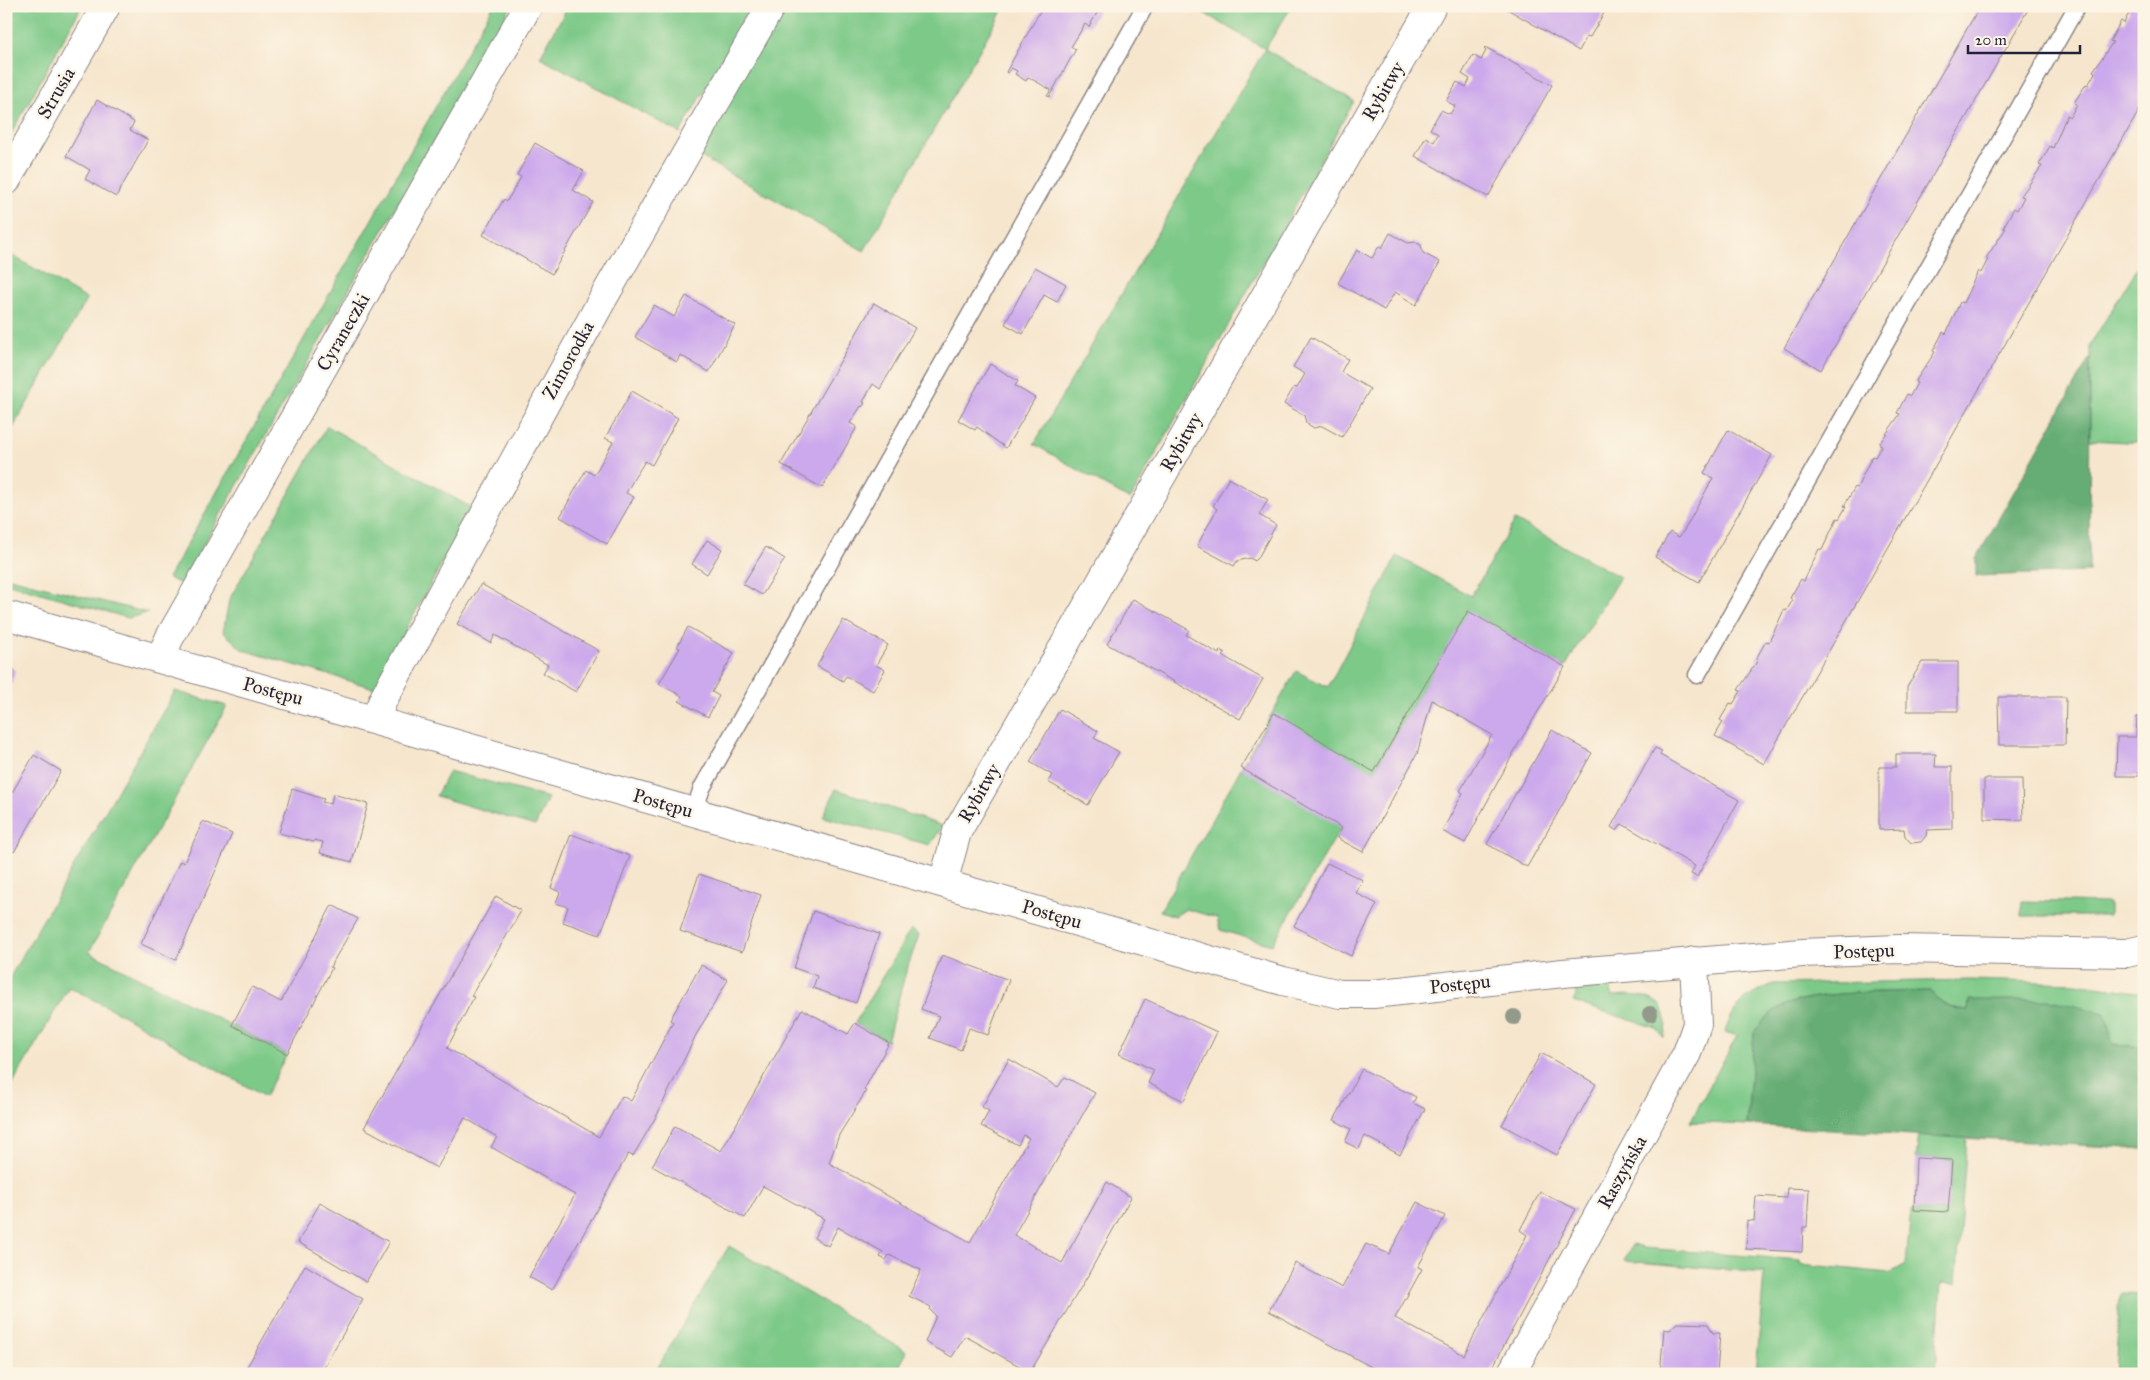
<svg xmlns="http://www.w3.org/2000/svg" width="2150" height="1380" font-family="'IM FELL Great Primer',serif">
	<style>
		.green { fill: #7dc988; stroke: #507662 }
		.forest { fill: #66ad74; stroke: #446858 }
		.building { fill: #cca8ec }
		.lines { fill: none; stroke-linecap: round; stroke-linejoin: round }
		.lane-casing { stroke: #8c8484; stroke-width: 19 }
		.street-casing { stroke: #8c8484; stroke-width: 30 }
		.lane { stroke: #fff; stroke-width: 16 }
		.street { stroke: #fff; stroke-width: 28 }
		.tree { fill: #939a8c }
		.labels { text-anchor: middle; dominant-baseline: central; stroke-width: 4.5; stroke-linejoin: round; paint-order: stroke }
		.street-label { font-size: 19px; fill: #22223b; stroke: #fcf5e5 }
	</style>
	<rect width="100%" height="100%" fill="#fcf5e5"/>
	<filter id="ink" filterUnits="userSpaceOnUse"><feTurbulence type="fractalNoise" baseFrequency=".02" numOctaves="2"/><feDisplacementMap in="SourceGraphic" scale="10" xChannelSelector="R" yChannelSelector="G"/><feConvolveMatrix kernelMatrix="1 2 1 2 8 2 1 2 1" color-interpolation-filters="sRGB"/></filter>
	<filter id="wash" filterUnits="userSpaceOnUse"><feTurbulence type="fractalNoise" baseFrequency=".0096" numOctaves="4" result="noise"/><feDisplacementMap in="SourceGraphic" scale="20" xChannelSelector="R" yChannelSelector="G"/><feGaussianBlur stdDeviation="1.12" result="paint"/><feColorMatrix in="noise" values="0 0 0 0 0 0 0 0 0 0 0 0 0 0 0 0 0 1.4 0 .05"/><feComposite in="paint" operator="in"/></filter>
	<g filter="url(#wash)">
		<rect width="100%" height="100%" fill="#f6e6cd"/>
		<g class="green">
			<polygon points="6,6 82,6 6,143"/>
			<polygon points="493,6 511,6 181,584 168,578"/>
			<polygon points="568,6 752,6 680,133 540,57"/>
			<polygon points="781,6 1005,6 864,251 696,154"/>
			<polygon points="1192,6 1292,6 1265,49 1354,101 1130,500 1034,444 1265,49"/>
			<polygon points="6,252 87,299 6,440"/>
			<polygon points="2144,257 2144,443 2090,440 2090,345"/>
			<polygon points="327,426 472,508 374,688 243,650 223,632 229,600"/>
			<polygon points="1515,520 1620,577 1565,667 1468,612 1272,945 1220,930 1217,918 1186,909 1175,916 1160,911 1296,671 1328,687 1397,556 1471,596"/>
			<polygon points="6,577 148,613 128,618 6,583"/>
			<polygon points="175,691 227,706 89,952 287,1054 265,1097 119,1013 69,987 6,1095 6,984"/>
			<polygon points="449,771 548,798 535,826 436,796"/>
			<polygon points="836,789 943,826 930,845 823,817"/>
			<polygon points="2022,901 2109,903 2109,916 2021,916"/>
			<polygon points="911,929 919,935 905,975 887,1041 855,1023"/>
			<path d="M1970 980 2076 983 2144 993V1047L2113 1045 1969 1001 1968 1011C1950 1009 1941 1005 1930 991 1887 993 1816 989 1779 1008 1769 1013 1761 1024 1754 1032L1747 1125 1690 1122 1737 1036 1725 1032C1735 1002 1746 997 1773 984Z"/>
			<path d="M1611 986V996C1644 993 1674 997 1664 1038L1656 1028 1573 1002 1578 989Z"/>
			<polygon points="1919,1135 1967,1138 1956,1284 1941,1283 1935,1374 1756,1374 1764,1273 1624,1261 1632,1245 1644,1248 1800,1260 1800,1264 1890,1273 1906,1264 1911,1210 1948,1212 1952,1160 1916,1158"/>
			<polygon points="729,1246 907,1352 895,1374 654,1374"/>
			<polygon points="2120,1294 2144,1295 2144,1374 2115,1374"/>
		</g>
		<g class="forest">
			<polygon points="2090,357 2089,572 1976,576 1976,559"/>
			<path d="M1930 991C1941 1005 1950 1009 1968 1011L1969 1000H2050L2105 1013 2113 1045 2144 1047V1149L1747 1125 1754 1032C1761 1024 1769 1013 1779 1008 1816 989 1888 993 1930 991Z"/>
		</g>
		<g id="blocks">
			<g class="building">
				<polygon points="1043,6 1101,6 1089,27 1085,24 1071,47 1076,49 1049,97 1047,96 1051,90 1028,77 1026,81 1015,74 1017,71 1011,68 1008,73 1006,72"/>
				<polygon points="1502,6 1608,6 1590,37 1587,36 1579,51"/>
				<polygon points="1980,6 2030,6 1821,370 1784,348"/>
				<polygon points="2130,6 2144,6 2144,102 1764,764 1715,736 1723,722 1720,720 1730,703 1733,704 1741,691 1738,690 1758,660 1756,659 1766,641 1769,642 1784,610 1786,611 1793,600 1790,598 1801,579 1804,581 1819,549 1822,550 1837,518 1839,519 1846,507 1844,506 1855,487 1857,488 1872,456 1875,457 1882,445 1879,444 1900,414 1897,413 1907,394 1910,396 1917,383 1915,382 1935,352 1933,351 1943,332 1946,334 1960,302 1963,303 1978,271 1981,273 1988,259 1986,258 2006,228 2003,228 2014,208 2017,210 2024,197 2021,196 2042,166 2039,165 2050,146 2053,148 2067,115 2070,117 2077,104 2074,103 2086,84 2088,85 2095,73 2093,71 2113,42 2110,41 2121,21 2124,23 2130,11 2128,10"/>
				<polygon points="1485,47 1552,85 1488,197 1415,156 1426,137 1434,142 1438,134 1430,129 1441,110 1450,114 1455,106 1446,101 1457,82 1466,87 1470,79 1462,74 1473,55 1481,60 1486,51 1484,49"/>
				<polygon points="97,100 134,122 130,130 148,140 116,197 85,179 90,170 66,156"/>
				<polygon points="535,143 584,171 573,190 593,202 552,274 483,235 504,199 507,201 521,177 517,175"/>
				<polygon points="1390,233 1408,243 1415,242 1421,245 1423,253 1440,262 1416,305 1395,292 1384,310 1338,283 1357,250 1372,258 1379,246 1382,248"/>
				<polygon points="1035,267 1066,284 1057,302 1044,295 1023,334 1005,324"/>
				<polygon points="686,296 735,325 709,372 680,355 677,362 635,337 654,305 674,317"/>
				<polygon points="874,303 915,328 880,389 873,384 863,402 865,403 862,407 861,406 850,423 857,427 822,488 781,464"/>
				<polygon points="1311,337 1348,359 1341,372 1370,389 1342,437 1322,426 1314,428 1306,423 1304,415 1284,404 1294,387 1297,388 1305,374 1293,367"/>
				<polygon points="990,364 1018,381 1015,386 1035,398 1006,448 977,427 975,430 958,420"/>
				<polygon points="632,391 678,418 652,465 645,461 635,477 626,493 634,497 607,544 560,517 586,470 594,475 604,458 613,442 605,438"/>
				<polygon points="1728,430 1772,455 1699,582 1655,557 1670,532 1679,537 1685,529 1713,478 1704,473"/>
				<polygon points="1229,478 1268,500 1259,515 1276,525 1258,558 1255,561 1250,558 1237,561 1234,566 1197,546 1217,509 1213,506"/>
				<polygon points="707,540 722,549 707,574 692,564"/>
				<polygon points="766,547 785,559 762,595 743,584"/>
				<polygon points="481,584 599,651 576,692 543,673 548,665 495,635 491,643 457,624"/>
				<polygon points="1133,599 1189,630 1186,635 1219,654 1220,650 1225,653 1223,656 1263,679 1240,719 1107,644"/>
				<polygon points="1468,611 1565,667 1516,748 1465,843 1442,831 1463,793 1460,791 1492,735 1432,700 1417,754 1363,852 1337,838 1342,828 1241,768 1274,713 1374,772"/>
				<polygon points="843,620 888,645 876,665 885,670 873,691 846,676 843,681 817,666"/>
				<polygon points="688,627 734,653 712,692 719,696 708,717 679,701 682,696 659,684 680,648 677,647"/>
				<polygon points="1922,662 1958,662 1958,711 1907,711 1907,687"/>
				<polygon points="6,667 15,670 7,701 6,701"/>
				<polygon points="1998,697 2066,697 2065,745 1999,745"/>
				<polygon points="1060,709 1098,731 1094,738 1119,752 1088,805 1048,782 1052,775 1030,762"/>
				<polygon points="2137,717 2144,717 2144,771 2139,771 2139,776 2116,776 2117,737 2136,737"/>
				<polygon points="1552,730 1592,753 1527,867 1487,844"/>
				<polygon points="1655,748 1662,751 1660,755 1739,800 1697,877 1691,874 1695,866 1622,824 1617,831 1611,827"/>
				<polygon points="1896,754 1936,754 1935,767 1952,767 1952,829 1927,830 1926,836 1921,842 1911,843 1905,836 1904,829 1879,830 1879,767 1896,767"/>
				<polygon points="34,755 61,771 14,852 6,847 6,803"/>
				<polygon points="1984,779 2022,779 2023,820 1984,819"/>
				<polygon points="292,789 324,799 322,802 331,804 333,794 368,804 352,862 320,853 323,842 314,840 314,842 279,833"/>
				<polygon points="203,821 232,834 176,960 141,944 180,861 184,863"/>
				<polygon points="571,834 630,856 600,935 563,922 568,907 556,903 560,892 551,888"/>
				<polygon points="1327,863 1363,880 1356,893 1377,904 1351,956 1294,926"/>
				<polygon points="699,874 761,895 742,952 680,931"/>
				<polygon points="496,896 521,911 471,996 474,997 447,1048 599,1137 622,1096 631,1101 673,1022 670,1020 701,965 728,980 696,1035 657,1115 633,1156 628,1154 552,1290 529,1277 575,1195 491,1147 497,1137 465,1118 437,1168 364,1128"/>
				<polygon points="332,905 358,919 330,967 332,968 287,1054 232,1025 252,987 281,1002"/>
				<polygon points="813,911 879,934 856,1003 813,988 817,976 794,968"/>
				<polygon points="942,955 1009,980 988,1035 969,1028 961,1050 930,1038 939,1016 921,1009"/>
				<polygon points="1145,999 1217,1032 1184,1101 1148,1083 1154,1070 1119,1054"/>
				<polygon points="802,1009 848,1034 855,1023 889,1043 864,1090 866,1091 839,1135 829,1163 970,1242 1029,1138 1023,1135 1018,1145 981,1126 989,1111 982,1107 1009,1059 1058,1087 1065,1077 1095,1093 1014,1235 1062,1263 1107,1182 1131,1197 1087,1277 1030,1372 965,1336 952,1357 925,1342 936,1316 930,1310 931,1307 909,1296 921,1270 889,1255 886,1260 880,1257 883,1252 838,1227 828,1246 814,1238 824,1219 763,1186 745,1218 652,1166 675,1126 721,1151"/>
				<polygon points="1541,1053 1596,1084 1557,1155 1502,1125"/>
				<polygon points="1362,1069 1416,1097 1413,1103 1425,1109 1400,1155 1365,1136 1359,1149 1345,1142 1351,1129 1334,1120"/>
				<polygon points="1916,1158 1952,1160 1948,1212 1914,1210"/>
				<polygon points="1787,1188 1809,1189 1807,1227 1803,1227 1802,1252 1746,1249 1747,1220 1754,1221 1756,1196 1786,1198"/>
				<polygon points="1540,1192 1576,1209 1489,1374 1384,1374 1269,1311 1295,1263 1342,1288 1366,1244 1389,1254 1417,1202 1445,1216 1418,1267 1422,1269 1395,1318 1464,1355 1527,1235 1520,1230"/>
				<polygon points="320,1203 389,1242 366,1282 298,1242"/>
				<polygon points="305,1265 363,1299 320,1374 243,1374"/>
				<polygon points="1678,1323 1708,1324 1713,1333 1720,1333 1717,1374 1660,1374 1664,1329 1670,1330"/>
			</g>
		</g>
	</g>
	<g filter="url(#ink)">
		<use href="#blocks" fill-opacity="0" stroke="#8c8484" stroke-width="1"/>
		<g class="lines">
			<g class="lane-casing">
				<g id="lane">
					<polyline points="1697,675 2077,6"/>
					<polyline points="694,811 702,788 1145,6"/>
				</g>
			</g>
			<g class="street-casing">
				<g id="street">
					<polyline points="6,181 106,6"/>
					<polyline points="6,615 1283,981 1340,994 1373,994 1563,973 1802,953 1898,949 2127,953 2144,949"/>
					<polyline points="160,658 170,637 528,6"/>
					<polyline points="375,719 384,698 601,302 771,6"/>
					<polyline points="943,883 957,832 1432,6"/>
					<polyline points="1511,1374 1687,1053 1697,1024 1694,961"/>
				</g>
			</g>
			<use href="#lane" class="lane"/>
			<use href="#street" class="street"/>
		</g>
		<g class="tree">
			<circle cx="1650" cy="1014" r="8"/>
			<circle cx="1514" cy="1017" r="8"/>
		</g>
	</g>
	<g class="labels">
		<g class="street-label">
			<text transform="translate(1383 91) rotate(-60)">Rybitwy</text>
			<text transform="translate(56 93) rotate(-60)">Strusia</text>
			<text transform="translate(343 332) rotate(-60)">Cyraneczki</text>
			<text transform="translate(568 360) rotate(-61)">Zimorodka</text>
			<text transform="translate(1181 442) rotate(-60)">Rybitwy</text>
			<text transform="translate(273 691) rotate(15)">Postępu</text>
			<text transform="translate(979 793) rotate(-60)">Rybitwy</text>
			<text transform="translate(663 803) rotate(16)">Postępu</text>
			<text transform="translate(1052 914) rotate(16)">Postępu</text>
			<text transform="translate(1864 951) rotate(-2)">Postępu</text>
			<text transform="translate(1460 984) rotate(-6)">Postępu</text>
			<text transform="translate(1622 1172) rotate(-61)">Raszyńska</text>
		</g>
	</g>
	<rect width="2150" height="1380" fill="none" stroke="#fcf5e5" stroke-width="25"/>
	<path d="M1968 45v8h112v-8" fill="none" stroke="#22223b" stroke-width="2.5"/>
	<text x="1975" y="45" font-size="15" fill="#22223b" stroke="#fcf5e5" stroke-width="4" paint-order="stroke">20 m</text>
</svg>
